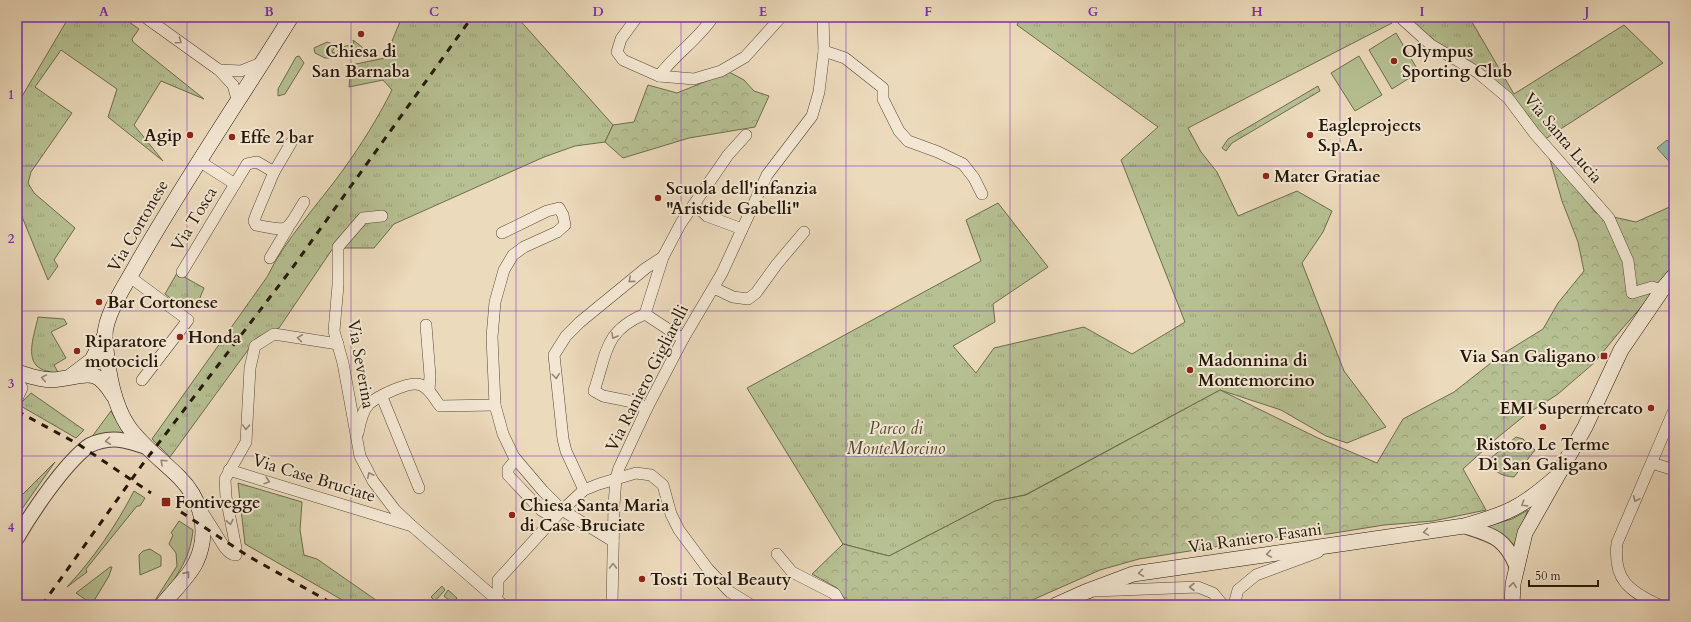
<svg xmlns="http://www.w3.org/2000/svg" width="1691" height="622" font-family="Cardo,serif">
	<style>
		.grass { fill: url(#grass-tufts); stroke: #6d6c4e }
		.forest { fill: url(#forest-crowns); stroke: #6d6c4e }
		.garden { fill: #b6c092; stroke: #6d6c4e }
		.water { fill: #99bbaf; stroke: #6a796d }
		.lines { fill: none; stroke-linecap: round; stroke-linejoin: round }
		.minor-casing { stroke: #564836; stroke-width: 12 }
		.tertiary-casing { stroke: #564836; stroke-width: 16 }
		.secondary-casing { stroke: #241709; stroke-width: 16 }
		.minor { stroke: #f3e7d3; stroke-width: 11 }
		.tertiary { stroke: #f3e7d3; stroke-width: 14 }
		.secondary { stroke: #f3e7d3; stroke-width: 15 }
		.rail { stroke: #241709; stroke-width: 3; stroke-dasharray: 7 7; stroke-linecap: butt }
		.oneway { stroke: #968978 }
		.grid { fill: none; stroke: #7b2cbf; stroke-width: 1; stroke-opacity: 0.55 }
		.poi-dot { fill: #8f2418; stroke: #f3e7d3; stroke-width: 1.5 }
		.labels { text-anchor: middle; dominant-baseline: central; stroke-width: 4; stroke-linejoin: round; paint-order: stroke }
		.poi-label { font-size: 17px; font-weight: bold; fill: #241709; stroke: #f3e7d3; text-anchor: start }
		.street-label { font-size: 17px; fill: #241709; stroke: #f3e7d3 }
		.park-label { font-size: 17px; font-style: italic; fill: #504a32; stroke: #f3e7d3 }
		.neatline { fill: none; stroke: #7b2cbf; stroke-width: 1.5 }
		.grid-label { font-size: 13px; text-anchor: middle; font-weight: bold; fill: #7b2cbf }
	</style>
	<defs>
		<pattern id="grass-tufts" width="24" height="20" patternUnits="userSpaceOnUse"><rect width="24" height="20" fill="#b6c092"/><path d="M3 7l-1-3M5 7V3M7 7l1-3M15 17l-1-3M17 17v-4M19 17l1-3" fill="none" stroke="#9ca47d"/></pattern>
		<pattern id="forest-crowns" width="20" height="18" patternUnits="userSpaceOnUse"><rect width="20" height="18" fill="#b6c092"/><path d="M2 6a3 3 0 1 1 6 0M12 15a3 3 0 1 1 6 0" fill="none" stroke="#9ca47d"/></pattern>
	</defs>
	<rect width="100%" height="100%" fill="#ecdabc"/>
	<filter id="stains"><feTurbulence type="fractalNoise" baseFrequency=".005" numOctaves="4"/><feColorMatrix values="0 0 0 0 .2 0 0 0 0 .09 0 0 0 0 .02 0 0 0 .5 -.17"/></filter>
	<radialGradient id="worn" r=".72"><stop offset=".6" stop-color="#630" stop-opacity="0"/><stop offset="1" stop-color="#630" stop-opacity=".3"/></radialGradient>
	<g class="grass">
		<polygon points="69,17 122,17 139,29 132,39 133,42 204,99 161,81 134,125 163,161 108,117 117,89 61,50 35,87 72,113 31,172 28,183 34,193 75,228 54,260 58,266 48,280 18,207 17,97 21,98"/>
		<path d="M402 17H517L613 125 605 142 575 146 544 157 394 224 374 248H333L279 328 253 343 170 457 152 439 267 277C286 238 317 206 343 170 361 145 378 118 392 90L383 80 349 87 351 65 385 58Z"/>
		<polygon points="1021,17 1388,17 1392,23 1188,128 1201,152 1217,172 1238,216 1297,191 1332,211 1323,232 1302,263 1344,371 1386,427 1347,443 1326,436 1281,410 1220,390 1025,495 995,501 889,556 843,544 747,388 981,261 966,220 998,203 1048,267 993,304 995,322 953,346 976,373 994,348 1084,327 1132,354 1185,322 1121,160 1158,127 1017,25"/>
		<polygon points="1406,17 1469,17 1514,94 1624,25 1663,63 1542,141 1508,98 1431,45"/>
		<polygon points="1318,86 1320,91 1232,143 1226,151 1222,148 1228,139"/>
		<polygon points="177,273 204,288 197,305 183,308 165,294"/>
		<path d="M38 317 64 319 67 324 51 332 66 358 54 365 59 374C52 372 41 371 36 365 26 354 36 329 38 317Z"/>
		<polygon points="31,393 84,430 76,438 19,405"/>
		<path d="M1516 437 1523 439 1535 450 1514 477C1502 476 1490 472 1492 457Z"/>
		<polygon points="238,483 302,502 300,530 304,555 317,559 383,605 351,605 245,544"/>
	</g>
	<g class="forest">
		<polygon points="729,72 744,80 754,91 769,96 755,127 689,138 623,158 605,142 613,125 634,122 648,85 677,93"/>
		<polygon points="1549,156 1596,213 1636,222 1674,205 1674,270 1621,330 1594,363 1558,394 1524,416 1497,438 1463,469 1486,510 1433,521 1384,525 1328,534 1278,537 1139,559 1100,570 1021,605 849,605 837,588 812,574 843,544 889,556 995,501 1026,495 1220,390 1318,438 1377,463 1403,419 1454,392 1501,355 1543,329 1558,303 1584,271 1578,242 1562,201"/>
		<polygon points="55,462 17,516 17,500"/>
	</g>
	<g class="garden">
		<polygon points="1396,33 1419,72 1392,89 1369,50"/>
		<polygon points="353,40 362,47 363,51 338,58 338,48 354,44"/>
		<polygon points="327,42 336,45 332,52 335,53 335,58 325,58 315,53 314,48"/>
		<polygon points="299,56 304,63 285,94 278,96 278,89 296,57"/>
		<polygon points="1359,56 1382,95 1355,111 1331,73"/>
		<polygon points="111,411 124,434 91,438"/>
		<path d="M134 491 145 498 140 506H137L86 569 87 572 67 587C93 559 116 526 134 491Z"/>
		<polygon points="1528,510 1514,545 1499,535 1480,528 1512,519"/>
		<path d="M179 521 193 530C190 562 174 579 156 605H152L177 566 176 553 169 544 173 535 171 533Z"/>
		<polygon points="150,549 161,556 161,566 140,575 139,555 143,551"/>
		<polygon points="110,567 112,567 109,576 92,604 76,593"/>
		<polygon points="442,586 445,590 435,601 431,597"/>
		<polygon points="448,590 457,598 455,601 450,601 444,596"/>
	</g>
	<polygon class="water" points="1667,140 1674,148 1674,167 1657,148"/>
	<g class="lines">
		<g class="minor-casing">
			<g id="minor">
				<polyline points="145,17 219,70 233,85 237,99"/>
				<polyline points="637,17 621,39 617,52 623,60 659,76 694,79 721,71 745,57 781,17"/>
				<polyline points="1400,17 1431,45 1477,72 1508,98 1535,134 1609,218 1628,261 1632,293 1652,287 1662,290"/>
				<polyline points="824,51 845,58 883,88 883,99 899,131 908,141 938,152 963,164 974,178 982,194"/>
				<polyline points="219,70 241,71 261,63"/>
				<path d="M659 76C675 54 698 40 713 17"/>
				<polyline points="199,161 235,184"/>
				<polyline points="274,172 291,143"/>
				<polyline points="695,205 707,216 742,229"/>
				<polyline points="382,216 363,218 338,247 338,285 334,331 343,363 360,456 373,481 395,510 412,526"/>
				<polyline points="502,233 547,211 559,208 563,215 565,225 557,232 524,247 513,255 504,270 495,302 492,337 495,405 503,434 514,457 543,491 562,510 613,541"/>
				<polyline points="270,258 288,228"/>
				<path d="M182 272 247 164 257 162 274 172 256 215 254 221 256 225C292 232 285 232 304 202"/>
				<polyline points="130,277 188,320 142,380"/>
				<polyline points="714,288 733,297 748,299 756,293 777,264 804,232"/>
				<path d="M645 314C604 331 607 353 594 391L603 396 628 401 647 408"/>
				<polyline points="426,325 430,376 429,390"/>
				<polyline points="683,339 645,314 663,257 681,223 728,155 746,135"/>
				<polyline points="17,380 22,388 17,399"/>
				<polyline points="382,397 419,488"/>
				<path d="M358 433C360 423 362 411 369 404 378 396 410 380 421 385 430 389 434 398 440 406L495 405"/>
				<polyline points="516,459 508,469 508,475 541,510 546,513 559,513"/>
				<polyline points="1652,463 1674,470"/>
				<polyline points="229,470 412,526 503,605"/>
				<polyline points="584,490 566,451 563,439 554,355 566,336 580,322 646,268 663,257"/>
				<path d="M201 510C210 523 217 536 225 548 228 552 231 555 236 555V548L226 497 225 479 246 442 250 368 255 346 274 334 338 344"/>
				<polyline points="777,554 792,572 835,594 841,605"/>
				<polyline points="1095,591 1198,587 1213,593 1223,605"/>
				<polyline points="496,598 498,592 498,580 559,513 584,490 599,484 636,473 651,475 663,485 671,514 679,530 708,569 730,592 751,605"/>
				<polyline points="612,605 614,505 616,478 619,468 647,408 683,339 722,273 767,175 812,116 819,92 824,51 823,17"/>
				<polyline points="1234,605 1238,590 1256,575 1318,552"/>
				<path d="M1659 605C1629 591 1613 580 1617 543L1674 410"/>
			</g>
		</g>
		<g class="tertiary-casing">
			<g id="tertiary">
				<path d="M1464 526C1492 535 1504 537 1516 565"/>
				<path d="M17 538C32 512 63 466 87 447 91 444 101 441 107 440 121 438 133 443 146 447"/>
			</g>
		</g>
		<g class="secondary-casing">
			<g id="secondary">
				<path d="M17 372C30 376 46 382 60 379 88 375 96 367 113 395"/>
				<polyline points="71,376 92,360 105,335"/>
				<path d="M162 605C171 594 191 574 196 562 210 532 202 500 179 477 162 460 142 446 128 426 112 402 107 366 105 337 104 315 128 281 138 262 186 178 240 99 291 17"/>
				<path d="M1056 605 1085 592 1133 574 1464 526C1506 514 1521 508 1554 479"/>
				<polyline points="1512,605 1513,584 1525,533 1585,427 1621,350 1662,290 1674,276"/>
			</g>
		</g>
		<use href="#minor" class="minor"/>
		<use href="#tertiary" class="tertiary"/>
		<use href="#secondary" class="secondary"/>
		<g class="rail">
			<polyline points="17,411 78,444 151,493"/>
			<polyline points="181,512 248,556 335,605"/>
			<polyline points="42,605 142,465 293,267 472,17"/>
		</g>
	</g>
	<defs><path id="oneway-chevron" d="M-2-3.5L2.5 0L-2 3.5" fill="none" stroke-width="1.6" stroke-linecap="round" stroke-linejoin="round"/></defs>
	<g class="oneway">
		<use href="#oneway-chevron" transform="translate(179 41) rotate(35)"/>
		<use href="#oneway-chevron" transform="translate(631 280) rotate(140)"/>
		<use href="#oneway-chevron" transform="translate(614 336) rotate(119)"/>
		<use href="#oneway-chevron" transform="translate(300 338) rotate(-172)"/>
		<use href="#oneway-chevron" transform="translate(556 376) rotate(84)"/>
		<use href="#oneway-chevron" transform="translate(44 378) rotate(-170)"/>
		<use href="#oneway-chevron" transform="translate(246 427) rotate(92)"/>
		<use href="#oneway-chevron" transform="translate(108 441) rotate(173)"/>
		<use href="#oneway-chevron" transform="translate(163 462) rotate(-137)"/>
		<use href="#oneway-chevron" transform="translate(370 475) rotate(-116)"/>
		<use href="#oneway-chevron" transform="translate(267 481) rotate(17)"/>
		<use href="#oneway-chevron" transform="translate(1636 499) rotate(114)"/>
		<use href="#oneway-chevron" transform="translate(1524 504) rotate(148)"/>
		<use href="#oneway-chevron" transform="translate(230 522) rotate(79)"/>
		<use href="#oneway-chevron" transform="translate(1426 532) rotate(171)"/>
		<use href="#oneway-chevron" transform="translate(1269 554) rotate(172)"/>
		<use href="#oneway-chevron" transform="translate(613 566) rotate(-89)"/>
		<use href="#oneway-chevron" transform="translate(1141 573) rotate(172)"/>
		<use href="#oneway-chevron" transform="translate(187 574) rotate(-51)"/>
		<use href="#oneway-chevron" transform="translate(1513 585) rotate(-84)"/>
		<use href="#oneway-chevron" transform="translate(1192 587) rotate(180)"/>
	</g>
	<path class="grid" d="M187 17V605M351 17V605M516 17V605M681 17V605M846 17V605M1010 17V605M1175 17V605M1340 17V605M1504 17V605M17 166H1674M17 311H1674M17 456H1674"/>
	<g class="poi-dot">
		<circle cx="361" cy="34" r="4"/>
		<circle cx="1394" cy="61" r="4"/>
		<circle cx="190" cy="135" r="4"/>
		<circle cx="1310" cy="135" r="4"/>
		<circle cx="232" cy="137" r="4"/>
		<circle cx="1266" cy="176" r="4"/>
		<circle cx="658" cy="198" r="4"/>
		<circle cx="99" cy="302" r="4"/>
		<circle cx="180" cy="337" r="4"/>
		<circle cx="77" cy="351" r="4"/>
		<rect x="1600" y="352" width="8" height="8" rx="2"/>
		<circle cx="1190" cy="370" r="4"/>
		<circle cx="1651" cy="408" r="4"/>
		<circle cx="1543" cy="427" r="4"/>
		<rect x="161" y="497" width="10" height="10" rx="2"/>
		<circle cx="512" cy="515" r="4"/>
		<circle cx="642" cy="579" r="4"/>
	</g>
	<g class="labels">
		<g class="poi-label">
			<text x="361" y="51" text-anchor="middle">Chiesa di<tspan x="361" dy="20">San Barnaba</tspan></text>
			<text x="1402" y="51">Olympus<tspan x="1402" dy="20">Sporting Club</tspan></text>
			<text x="1318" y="125">Eagleprojects<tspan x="1318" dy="20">S.p.A.</tspan></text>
			<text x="182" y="135" text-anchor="end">Agip</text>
			<text x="240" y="137">Effe 2 bar</text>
			<text x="1274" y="176">Mater Gratiae</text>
			<text x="666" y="188">Scuola dell'infanzia<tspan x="666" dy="20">"Aristide Gabelli"</tspan></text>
			<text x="107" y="302">Bar Cortonese</text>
			<text x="188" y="337">Honda</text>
			<text x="85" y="341">Riparatore<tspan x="85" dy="20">motocicli</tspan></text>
			<text x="1596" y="356" text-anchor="end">Via San Galigano</text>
			<text x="1198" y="360">Madonnina di<tspan x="1198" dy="20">Montemorcino</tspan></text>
			<text x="1643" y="408" text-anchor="end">EMI Supermercato</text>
			<text x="1543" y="444" text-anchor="middle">Ristoro Le Terme<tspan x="1543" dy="20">Di San Galigano</tspan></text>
			<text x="175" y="502">Fontivegge</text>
			<text x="520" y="505">Chiesa Santa Maria<tspan x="520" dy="20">di Case Bruciate</tspan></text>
			<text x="650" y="579">Tosti Total Beauty</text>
		</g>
		<g class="street-label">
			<text transform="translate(1563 138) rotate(50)">Via Santa Lucia</text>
			<text transform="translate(194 219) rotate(-59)">Via Tosca</text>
			<text transform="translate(138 226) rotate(-60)">Via Cortonese</text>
			<text transform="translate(361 364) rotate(80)">Via Severina</text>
			<text transform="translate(647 378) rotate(-63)">Via Raniero Gigliarelli</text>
			<text transform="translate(314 478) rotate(17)">Via Case Bruciate</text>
			<text transform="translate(1255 538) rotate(-8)">Via Raniero Fasani</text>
		</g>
		<g class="park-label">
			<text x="896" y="428">Parco di<tspan x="896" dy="20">MonteMorcino</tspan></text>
		</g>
	</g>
	<rect width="1691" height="622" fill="none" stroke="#ecdabc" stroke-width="44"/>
	<path d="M1529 580v6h69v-6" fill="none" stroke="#241709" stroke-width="2"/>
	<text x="1535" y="580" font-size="12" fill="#241709" stroke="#f3e7d3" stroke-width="3" paint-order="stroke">50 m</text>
	<rect x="22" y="22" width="1647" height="578" class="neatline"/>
	<g class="grid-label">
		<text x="104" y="16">A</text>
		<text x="269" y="16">B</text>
		<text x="434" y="16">C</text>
		<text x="598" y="16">D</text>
		<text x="763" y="16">E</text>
		<text x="928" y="16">F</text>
		<text x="1093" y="16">G</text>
		<text x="1257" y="16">H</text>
		<text x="1422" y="16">I</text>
		<text x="1587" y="16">J</text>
		<text x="11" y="99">1</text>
		<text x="11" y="243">2</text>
		<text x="11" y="388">3</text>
		<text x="11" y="532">4</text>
	</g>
	<rect width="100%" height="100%" filter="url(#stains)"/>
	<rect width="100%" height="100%" fill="url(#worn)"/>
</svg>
